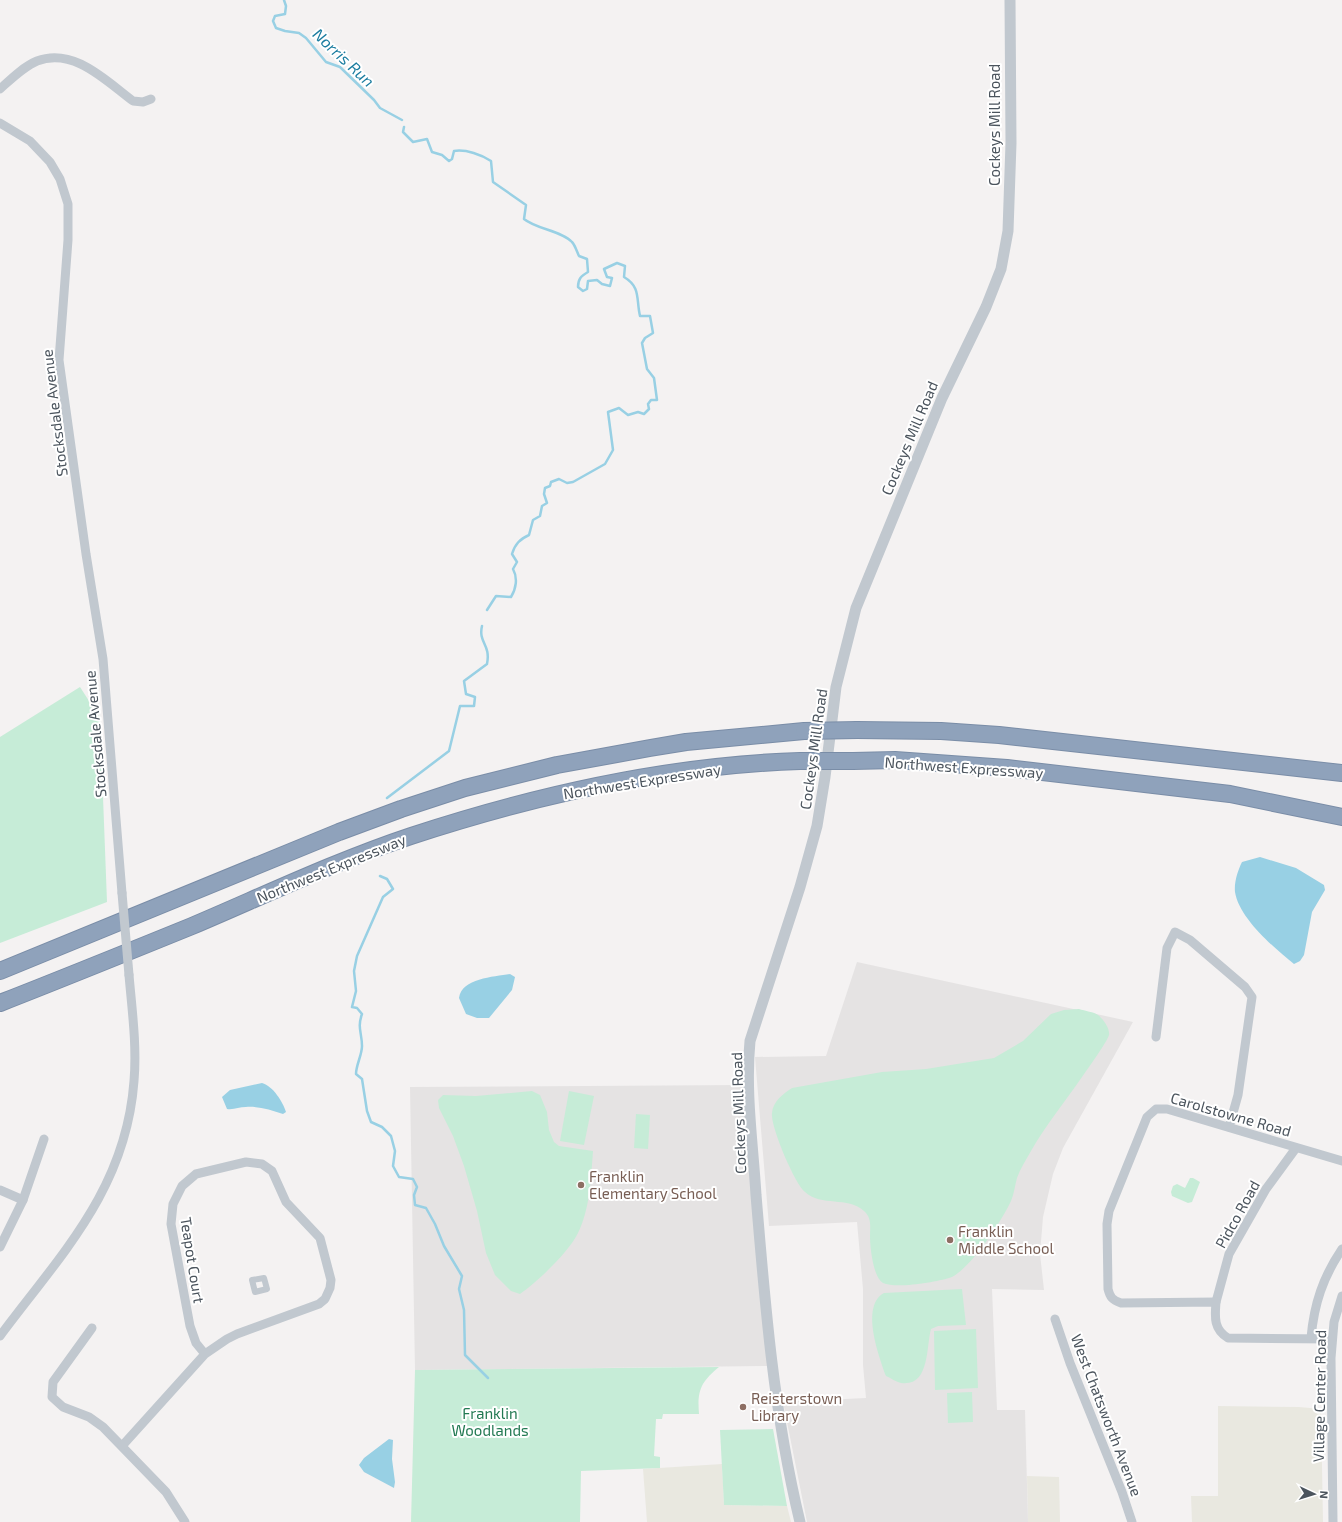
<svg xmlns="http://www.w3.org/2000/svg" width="1342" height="1522" font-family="'Exo 2',sans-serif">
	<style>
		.commercial { fill: #e9e8e0 }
		.education { fill: #e5e3e3 }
		.green { fill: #c6ecd7 }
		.water { fill: #98d0e4 }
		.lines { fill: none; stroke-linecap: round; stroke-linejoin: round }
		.stream { stroke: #98d0e4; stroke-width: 2.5 }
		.motorway-casing { stroke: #7a8da7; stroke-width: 18 }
		.pedestrian { stroke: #c1c8cf; stroke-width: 6 }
		.minor { stroke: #c1c8cf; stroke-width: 9 }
		.tertiary { stroke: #c1c8cf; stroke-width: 11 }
		.motorway { stroke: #8fa2bb; stroke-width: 16 }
		.motorway-bridge-casing { stroke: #7a8da7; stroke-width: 18; stroke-linecap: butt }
		.minor-bridge { stroke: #c1c8cf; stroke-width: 9 }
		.motorway-bridge { stroke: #8fa2bb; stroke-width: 16 }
		.education-dot { fill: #8d6e63; stroke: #fff; stroke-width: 1.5 }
		.labels { text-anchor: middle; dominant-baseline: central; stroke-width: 4; stroke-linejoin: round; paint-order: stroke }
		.street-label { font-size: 15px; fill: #4b545d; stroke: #fff }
		.education-label { font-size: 15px; fill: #785e54; stroke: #fff; text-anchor: start }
		.park-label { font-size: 15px; fill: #227952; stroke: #fff }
		.water-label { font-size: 16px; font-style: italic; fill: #1c7da0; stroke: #fff }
	</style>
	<rect width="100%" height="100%" fill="#f4f2f2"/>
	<g class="commercial">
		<polygon points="1218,1406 1299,1407 1321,1409 1323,1522 1192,1522 1191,1496 1218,1496"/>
		<polygon points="722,1464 724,1505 787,1506 791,1522 647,1522 643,1469"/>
		<polygon points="1027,1476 1059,1477 1060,1522 1028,1522"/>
	</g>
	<g class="education">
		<polygon points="857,962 1133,1022 1063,1148 1053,1174 1043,1217 1040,1254 1044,1290 992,1289 997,1410 1025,1410 1028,1522 807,1522 783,1402 866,1398 863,1365 863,1289 857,1222 769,1226 755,1057 826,1056"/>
		<polygon points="743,1085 759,1282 769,1366 415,1370 410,1087"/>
	</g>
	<g class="green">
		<polygon points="80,687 100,718 107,902 0,943 0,737"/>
		<path d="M1079 1009C1085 1011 1094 1012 1098 1015 1103 1019 1110 1028 1109 1035 1107 1042 1087 1070 1082 1077 1065 1102 1045 1126 1031 1151 1026 1160 1020 1169 1017 1178 1015 1185 1014 1194 1011 1201 1003 1219 968 1273 949 1278 936 1282 896 1289 883 1283 873 1277 870 1247 870 1236 870 1227 872 1218 864 1211 848 1196 821 1207 805 1192 795 1184 770 1126 772 1113 773 1101 783 1094 792 1088L882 1072 926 1069 994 1058 1023 1041 1051 1014 1064 1010Z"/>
		<path d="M532 1091 540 1095 547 1112 549 1130 554 1142 559 1146 593 1151C591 1178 590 1209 578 1233 569 1252 537 1282 520 1294L511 1291 495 1275 486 1253 477 1211 464 1166 453 1136 439 1108 438 1100 443 1095 476 1096Z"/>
		<polygon points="569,1091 594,1096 584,1145 560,1141"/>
		<polygon points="636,1114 650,1115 648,1149 634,1148"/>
		<polygon points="1190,1178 1193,1178 1200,1182 1192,1202 1188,1203 1172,1196 1171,1192 1173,1186 1177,1184 1185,1188"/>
		<path d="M962 1289 966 1325 938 1326 931 1329C926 1347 930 1387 901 1383 896 1382 891 1378 886 1376 879 1356 860 1306 884 1293Z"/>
		<polygon points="976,1329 978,1388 935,1390 934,1331"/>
		<path d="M719 1367C701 1382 697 1390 699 1414H663L662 1419H656L654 1456 660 1457V1468L581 1471 580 1522H411L415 1370Z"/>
		<polygon points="972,1392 973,1422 948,1423 947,1393"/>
		<polygon points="773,1429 787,1506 724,1505 720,1430"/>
	</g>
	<g class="water">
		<path d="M1260 857 1296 868 1324 885 1325 890 1312 912 1304 955 1300 961 1294 964C1274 948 1239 918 1235 892 1234 882 1238 870 1242 862Z"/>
		<path d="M510 974 515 977 512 990 489 1018H477L466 1014 459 998C462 978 493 977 510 974Z"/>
		<path d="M262 1083C273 1086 283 1102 286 1112L283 1114C271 1110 258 1106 246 1107 239 1107 234 1110 227 1109L222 1097 230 1090Z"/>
		<polygon points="389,1439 393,1440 392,1459 395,1482 394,1488 364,1472 359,1465 364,1458"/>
	</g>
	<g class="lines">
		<g class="stream">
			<polyline points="284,0 286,6 285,14 275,16 273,21 276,28 285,31 299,33 306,38 326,62 340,67 374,100 380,108 402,120"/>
			<path d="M404 127 403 132 413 142 427 139 432 152 442 155 449 161 452 159 454 151C466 149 482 155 491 161L493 182 526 205 524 219C536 229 562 231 572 242 575 245 577 252 579 256L587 259 588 272C581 276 578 279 578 287L583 291 587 289 588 281 597 280 602 284 610 286 612 278 607 277 604 269 617 263 625 266 624 277C641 287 636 299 640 316H650L653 333 645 338 642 343 647 369 654 378 657 400H651L648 404 649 409 644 414 638 412 628 415 619 408 608 412 613 450 605 464 573 482 567 483 559 479 551 482 550 486 545 488 544 494 547 503 542 506 540 516 533 520 529 535C520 539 515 544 512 554L517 562 513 569C518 578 516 589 511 597L496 596 487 610"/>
			<path d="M387 798 449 751 460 706H474L475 697 466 694 464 681 487 664C491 644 478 643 482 626"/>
			<path d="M380 876 387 879 393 889 383 897 357 956 354 971 356 991 352 1007 357 1008 362 1014C357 1028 362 1033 362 1046 362 1055 356 1065 356 1074L362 1079 367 1111 371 1122 382 1127 391 1136 395 1151 393 1166 399 1177 413 1179 417 1187 414 1195 415 1205 426 1208 435 1224 444 1246 462 1276 459 1289 464 1310 465 1355 488 1378"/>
		</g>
		<g class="motorway-casing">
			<g id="motorway">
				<polyline points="857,730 941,731 999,735 1342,773"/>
				<polyline points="853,761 895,760 1007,768 1230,794 1342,817"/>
				<polyline points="0,971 339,832 401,809 465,788 557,765 650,748 686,742 804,731"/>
				<path d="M0 1003C64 978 128 952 192 926 265 895 336 861 411 836 536 795 669 765 800 761"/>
			</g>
		</g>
		<polygon class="pedestrian" points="264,1278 267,1289 255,1292 252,1280"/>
		<g class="minor">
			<path d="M0 89C11 79 23 67 37 61 74 47 106 81 133 101L143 102 151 99"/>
			<polyline points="0,123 30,141 50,162 60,179 68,204 68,240 59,360 86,554 103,659 122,893"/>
			<polyline points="1156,1037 1167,948 1175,932 1190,940 1245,987 1252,997 1238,1095 1229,1127"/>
			<polyline points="0,1190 23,1200"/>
			<polyline points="0,1247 23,1200 44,1139"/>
			<polyline points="1216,1302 1229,1254 1266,1189 1296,1148"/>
			<polyline points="1055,1319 1070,1363 1122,1492 1132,1522"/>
			<polyline points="92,1328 53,1382 52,1397 63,1407 89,1417 103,1427 166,1492 185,1522"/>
			<path d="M0 1336C62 1253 126 1189 134 1081 137 1046 132 1010 129 975"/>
			<path d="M1311 1338C1314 1304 1323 1277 1342 1249"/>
			<path d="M1332 1339 1228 1338C1213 1329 1215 1316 1216 1302L1121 1303C1112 1300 1110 1297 1108 1289L1107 1224 1109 1211 1147 1117 1156 1109H1167L1342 1161"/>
			<polyline points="122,1446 205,1354 227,1339 237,1334 319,1304 325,1299 330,1288 331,1280 320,1238 286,1202 272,1171 262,1164 246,1162 196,1174 182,1186 173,1204 171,1224 190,1326 196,1343 205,1354"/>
			<polyline points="1333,1522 1331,1358 1334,1322 1342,1296"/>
		</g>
		<path class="tertiary" d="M800 1522C774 1415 765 1305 756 1195 753 1144 745 1092 750 1041L800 887 817 826 825 777 836 687 856 608 942 398 986 307 1001 269 1008 231 1011 143 1010 0"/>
		<use href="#motorway" class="motorway"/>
		<g class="motorway-bridge-casing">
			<g id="motorway-bridge">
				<polyline points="804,731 857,730"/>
				<polyline points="800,761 853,761"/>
			</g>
		</g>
		<polyline class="minor-bridge" points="122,893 129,975"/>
		<use href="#motorway-bridge" class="motorway-bridge"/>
	</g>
	<g class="education-dot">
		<circle cx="581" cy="1185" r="4"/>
		<circle cx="950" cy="1240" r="4"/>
		<circle cx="743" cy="1407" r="4"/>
	</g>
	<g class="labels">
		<g class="street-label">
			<text transform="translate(994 125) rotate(-90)">Cockeys Mill Road</text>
			<text transform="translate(54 413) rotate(-97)">Stocksdale Avenue</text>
			<text transform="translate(909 438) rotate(-67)">Cockeys Mill Road</text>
			<text transform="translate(95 734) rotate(-95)">Stocksdale Avenue</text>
			<text transform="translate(813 749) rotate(-82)">Cockeys Mill Road</text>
			<text transform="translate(964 767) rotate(4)">Northwest Expressway</text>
			<text transform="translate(642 781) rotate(-9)">Northwest Expressway</text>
			<text transform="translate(331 868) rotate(-22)">Northwest Expressway</text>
			<text transform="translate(738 1113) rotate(-92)">Cockeys Mill Road</text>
			<text transform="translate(1231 1114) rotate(16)">Carolstowne Road</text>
			<text transform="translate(1237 1214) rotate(-61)">Pidco Road</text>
			<text transform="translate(193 1260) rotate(81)">Teapot Court</text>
			<text transform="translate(1319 1396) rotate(-89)">Village Center Road</text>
			<text transform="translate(1107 1415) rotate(69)">West Chatsworth Avenue</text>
		</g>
		<g class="education-label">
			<text x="589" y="1176">Franklin<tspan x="589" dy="17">Elementary School</tspan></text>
			<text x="958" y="1231">Franklin<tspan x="958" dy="17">Middle School</tspan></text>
			<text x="751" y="1398">Reisterstown<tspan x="751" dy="17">Library</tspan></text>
		</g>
		<g class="park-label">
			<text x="490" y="1413">Franklin<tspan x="490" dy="17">Woodlands</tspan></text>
		</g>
		<g class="water-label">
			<text transform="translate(344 57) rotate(43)">Norris Run</text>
		</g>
	</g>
	<g transform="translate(1314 1494) rotate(94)" stroke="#ffffff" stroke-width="3" paint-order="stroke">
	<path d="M0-3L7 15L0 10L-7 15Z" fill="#4b545d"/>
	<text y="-6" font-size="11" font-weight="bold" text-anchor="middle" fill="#4b545d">N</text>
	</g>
</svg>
